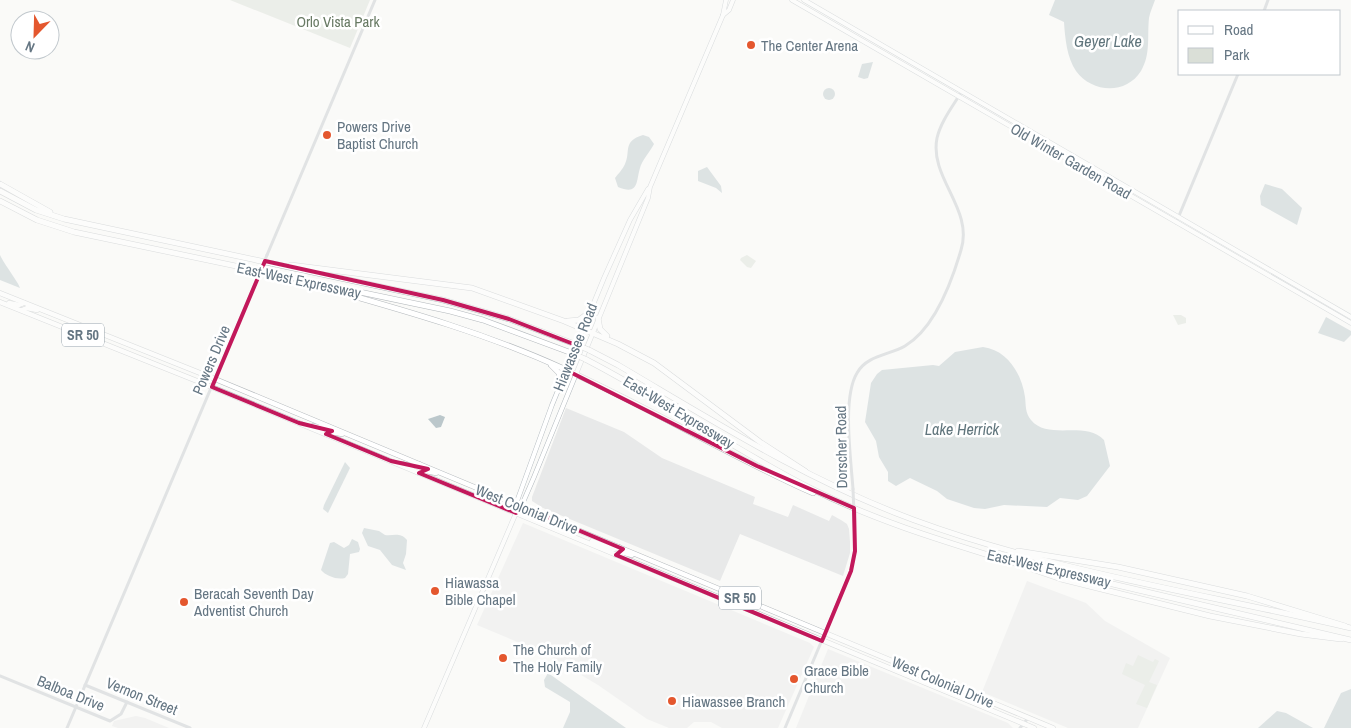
<svg xmlns="http://www.w3.org/2000/svg" width="1351" height="728" font-family="'Archivo Narrow',sans-serif">
	<style>
		.built { fill: #e8e9e9 }
		.green { fill: #dadfd7 }
		.water { fill: #bbc7cb }
		.lines { fill: none; stroke-linecap: round; stroke-linejoin: round }
		.secondary-casing { stroke: #b3babf; stroke-width: 5 }
		.trunk-casing { stroke: #b4b9bd; stroke-width: 5.5 }
		.motorway-casing { stroke: #b4b9bd; stroke-width: 6 }
		.tertiary { stroke: #c3c8cc; stroke-width: 3 }
		.secondary { stroke: #fff; stroke-width: 4 }
		.trunk { stroke: #fff; stroke-width: 4.5 }
		.motorway { stroke: #fff; stroke-width: 5 }
		.motorway-bridge-casing { stroke: #b4b9bd; stroke-width: 6; stroke-linecap: butt }
		.tertiary-bridge { stroke: #c3c8cc; stroke-width: 3 }
		.motorway-bridge { stroke: #fff; stroke-width: 5 }
		.marked { fill: none; stroke: #c2185b; stroke-width: 4; stroke-linejoin: round }
		.poi-dot { fill: #e4572e; stroke: #fff; stroke-width: 2 }
		.labels { text-anchor: middle; dominant-baseline: central; stroke-width: 5; stroke-linejoin: round; paint-order: stroke }
		.shield { fill: #fff; stroke: #939fa8; stroke-width: 1 }
		.shield-label { font-size: 14px; font-weight: bold; fill: #657683 }
		.park-label { font-size: 15px; fill: #687a64; stroke: #fff }
		.poi-label { font-size: 15px; fill: #657683; stroke: #fff; text-anchor: start }
		.street-label { font-size: 15px; fill: #657683; stroke: #fff }
		.water-label { font-size: 16px; font-style: italic; fill: #60757c; stroke: #fff }
	</style>
	<rect width="100%" height="100%" fill="#fafaf8"/>
	<g class="built">
		<polygon points="566,408 624,432 662,458 755,497 753,504 788,517 793,505 829,521 832,515 841,520 847,524 849,529 850,542 850,553 843,576 740,534 720,581 543,508 532,501 532,497"/>
		<polygon points="523,523 810,643 814,647 778,728 722,728 711,722 694,722 687,728 669,728 647,719 598,685 546,654 477,625"/>
		<polygon points="1027,581 1086,603 1105,621 1170,658 1138,728 1068,728 982,692"/>
		<polygon points="828,649 1008,723 1013,728 796,728"/>
		<polygon points="136,716 145,718 169,728 118,728 112,726 114,721"/>
	</g>
	<g class="green">
		<polygon points="230,0 370,0 350,48"/>
		<polygon points="747,255 756,261 751,268 747,267 740,260 741,258"/>
		<polygon points="1173,315 1181,315 1186,318 1186,323 1178,325"/>
		<polygon points="1138,655 1153,662 1155,659 1159,661 1149,682 1157,685 1147,708 1136,704 1145,685 1122,674 1126,663 1133,666"/>
	</g>
	<g class="water">
		<path d="M1055 0H1155C1153 6 1150 12 1149 18 1147 37 1151 54 1141 71 1126 95 1092 93 1076 71 1067 58 1065 38 1064 22L1049 15Z"/>
		<polygon points="873,62 868,78 864,79 858,77 862,64"/>
		<circle cx="829" cy="94" r="6"/>
		<path d="M643 135 649 137 654 144C651 150 641 162 640 168 636 181 639 196 618 187L615 178C618 174 623 169 625 164 631 152 622 141 643 135Z"/>
		<polygon points="707,167 721,186 722,193 716,188 698,181 698,171"/>
		<polygon points="1265,184 1282,189 1302,208 1297,225 1261,205 1260,196"/>
		<path d="M0 255C4 264 19 283 20 288L0 280Z"/>
		<polygon points="1326,317 1351,331 1351,335 1344,342 1318,333"/>
		<path d="M983 347C1008 350 1022 375 1025 397 1026 405 1025 413 1031 420 1048 441 1085 420 1104 440L1110 466 1087 496 1078 500 1060 498 1047 507 1004 505 985 509 974 508 947 499 937 491 910 478 896 486 888 481V472L879 457 876 441 865 422 871 383 877 374 882 370 933 365 939 366 955 352Z"/>
		<polygon points="440,415 445,417 441,427 436,428 428,419"/>
		<polygon points="345,462 350,468 328,513 323,509 324,505"/>
		<path d="M364 528 379 531 385 535C394 536 400 532 407 540L406 554 403 563 406 570 392 565 380 550 368 546 362 533Z"/>
		<path d="M352 539 358 542 360 549 359 552 350 554 348 574 345 578C337 580 326 576 321 570L330 543 334 542 344 548 349 545Z"/>
		<polygon points="548,673 626,728 563,728 570,712 570,702 545,687 544,680"/>
		<polygon points="1351,689 1351,728 1324,728 1341,693"/>
		<polygon points="1277,711 1286,713 1313,728 1258,728"/>
	</g>
	<g class="lines">
		<g class="secondary-casing">
			<g id="secondary">
				<polyline points="792,0 1351,323"/>
				<polyline points="804,0 1351,317"/>
				<polyline points="723,15 729,10 733,0"/>
				<polyline points="516,512 516,504 552,405 604,278 630,220 648,189"/>
				<polyline points="424,728 516,513 521,507 534,477 648,198 650,187 723,15 726,0"/>
			</g>
		</g>
		<g class="trunk-casing">
			<g id="trunk">
				<polyline points="0,293 215,379 1053,728"/>
				<polyline points="0,302 207,385 1034,728"/>
				<polyline points="9,303 19,305 24,303"/>
				<polyline points="22,310 27,308 37,310"/>
				<polyline points="313,426 323,428 329,427"/>
				<polyline points="326,434 331,432 342,434"/>
				<polyline points="402,464 411,466 419,464"/>
				<polyline points="419,473 426,471 436,473"/>
				<polyline points="592,541 613,549 619,547"/>
				<polyline points="616,555 621,552 632,555"/>
			</g>
		</g>
		<g class="motorway-casing">
			<g id="motorway">
				<polyline points="0,184 50,212"/>
				<polyline points="0,191 36,210 64,219 443,300 509,319 572,343"/>
				<polyline points="0,201 37,220 74,232 450,311 483,320 569,352"/>
				<polyline points="291,265 472,288 564,321 618,344 654,363 760,442 805,471"/>
				<path d="M332 290C410 312 487 334 562 368 647 406 727 455 813 493"/>
				<polyline points="598,318 600,329 607,336"/>
				<polyline points="568,321 579,320 590,312"/>
				<path d="M589 350 618 365C715 422 808 481 914 520 1055 572 1206 594 1351 628"/>
				<path d="M585 359C663 399 734 450 812 489 876 521 943 541 1011 562H1019L1351 640"/>
				<polyline points="551,365 559,373 561,382"/>
				<polyline points="1018,551 1118,567 1247,596 1345,626"/>
				<polyline points="1011,562 1061,579 1210,616 1301,634 1341,639"/>
			</g>
		</g>
		<g class="tertiary">
			<polyline points="1264,11 1268,0"/>
			<polyline points="1176,223 1238,74"/>
			<polyline points="267,255 375,0"/>
			<path d="M853 489C851 459 842 398 857 373 867 355 890 355 905 346 935 328 952 281 961 250 974 209 929 178 937 138 941 121 953 106 962 91"/>
			<polyline points="0,676 110,721 121,714 127,702"/>
			<polyline points="85,685 190,728"/>
			<polyline points="67,728 258,277"/>
			<polyline points="785,728 851,571 855,551 854,514"/>
			<polyline points="1020,728 1028,718"/>
		</g>
		<use href="#secondary" class="secondary"/>
		<use href="#trunk" class="trunk"/>
		<use href="#motorway" class="motorway"/>
		<g class="motorway-bridge-casing">
			<g id="motorway-bridge">
				<polyline points="572,343 589,350"/>
				<polyline points="569,352 585,359"/>
			</g>
		</g>
		<g class="tertiary-bridge">
			<polyline points="258,277 267,255"/>
			<polyline points="853,489 854,514"/>
		</g>
		<use href="#motorway-bridge" class="motorway-bridge"/>
	</g>
	<path d="M0 0H1351V728H0ZM265 261 443 300 509 319 576 345 566 370 757 466 854 508 855 551 851 571 822 641 616 555 623 549 516 504V513L419 473 428 469 391 461 326 434 332 431 299 423 212 387Z" fill="#fafaf8" fill-opacity=".55" fill-rule="evenodd"/>
	<path class="marked" d="M265 261 443 300 509 319 576 345 566 370 757 466 854 508 855 551 851 571 822 641 616 555 623 549 516 504V513L419 473 428 469 391 461 326 434 332 431 299 423 212 387Z"/>
	<g class="poi-dot">
		<circle cx="751" cy="45" r="5"/>
		<circle cx="327" cy="135" r="5"/>
		<circle cx="435" cy="591" r="5"/>
		<circle cx="184" cy="602" r="5"/>
		<circle cx="503" cy="658" r="5"/>
		<circle cx="794" cy="679" r="5"/>
		<circle cx="672" cy="701" r="5"/>
	</g>
	<g class="labels">
		<g class="shield">
			<rect x="62" y="323.5" width="42" height="23" rx="4"/>
			<rect x="719" y="586.5" width="42" height="23" rx="4"/>
		</g>
		<g class="shield-label">
			<text x="83" y="335">SR 50</text>
			<text x="740" y="598">SR 50</text>
		</g>
		<g class="park-label">
			<text x="338" y="21">Orlo Vista Park</text>
		</g>
		<g class="poi-label">
			<text x="761" y="45">The Center Arena</text>
			<text x="337" y="126">Powers Drive<tspan x="337" dy="17">Baptist Church</tspan></text>
			<text x="445" y="582">Hiawassa<tspan x="445" dy="17">Bible Chapel</tspan></text>
			<text x="194" y="593">Beracah Seventh Day<tspan x="194" dy="17">Adventist Church</tspan></text>
			<text x="513" y="649">The Church of<tspan x="513" dy="17">The Holy Family</tspan></text>
			<text x="804" y="670">Grace Bible<tspan x="804" dy="17">Church</tspan></text>
			<text x="682" y="701">Hiawassee Branch</text>
		</g>
		<g class="street-label">
			<text transform="translate(1071 161) rotate(30)">Old Winter Garden Road</text>
			<text transform="translate(299 280) rotate(12)">East-West Expressway</text>
			<text transform="translate(575 347) rotate(-68)">Hiawassee Road</text>
			<text transform="translate(211 360) rotate(-67)">Powers Drive</text>
			<text transform="translate(679 412) rotate(31)">East-West Expressway</text>
			<text transform="translate(841 447) rotate(-91)">Dorscher Road</text>
			<text transform="translate(527 509) rotate(22)">West Colonial Drive</text>
			<text transform="translate(1049 568) rotate(13)">East-West Expressway</text>
			<text transform="translate(943 682) rotate(23)">West Colonial Drive</text>
			<text transform="translate(71 693) rotate(22)">Balboa Drive</text>
			<text transform="translate(142 696) rotate(22)">Vernon Street</text>
		</g>
		<g class="water-label">
			<text x="1108" y="41">Geyer Lake</text>
			<text x="962" y="429">Lake Herrick</text>
		</g>
	</g>
	<rect x="1178" y="10" width="162" height="65" fill="#ffffff" stroke="#c1c8cd"/>
	<rect x="1188" y="26" width="25" height="8" fill="#ffffff" stroke="#c1c8cd"/>
	<text x="1224" y="35" font-size="15" fill="#657683">Road</text>
	<rect x="1188" y="48" width="25" height="15" fill="#dadfd7" stroke="#c1c8cd"/>
	<text x="1224" y="60" font-size="15" fill="#657683">Park</text>
	<g transform="translate(35 35) rotate(203)"><circle r="24" fill="#ffffff" stroke="#c1c8cd"/>
	<path d="M0-4L9 19L0 12L-9 19Z" fill="#e4572e"/>
	<text y="-8" font-size="14" font-weight="bold" text-anchor="middle" fill="#657683">N</text>
	</g>
</svg>
